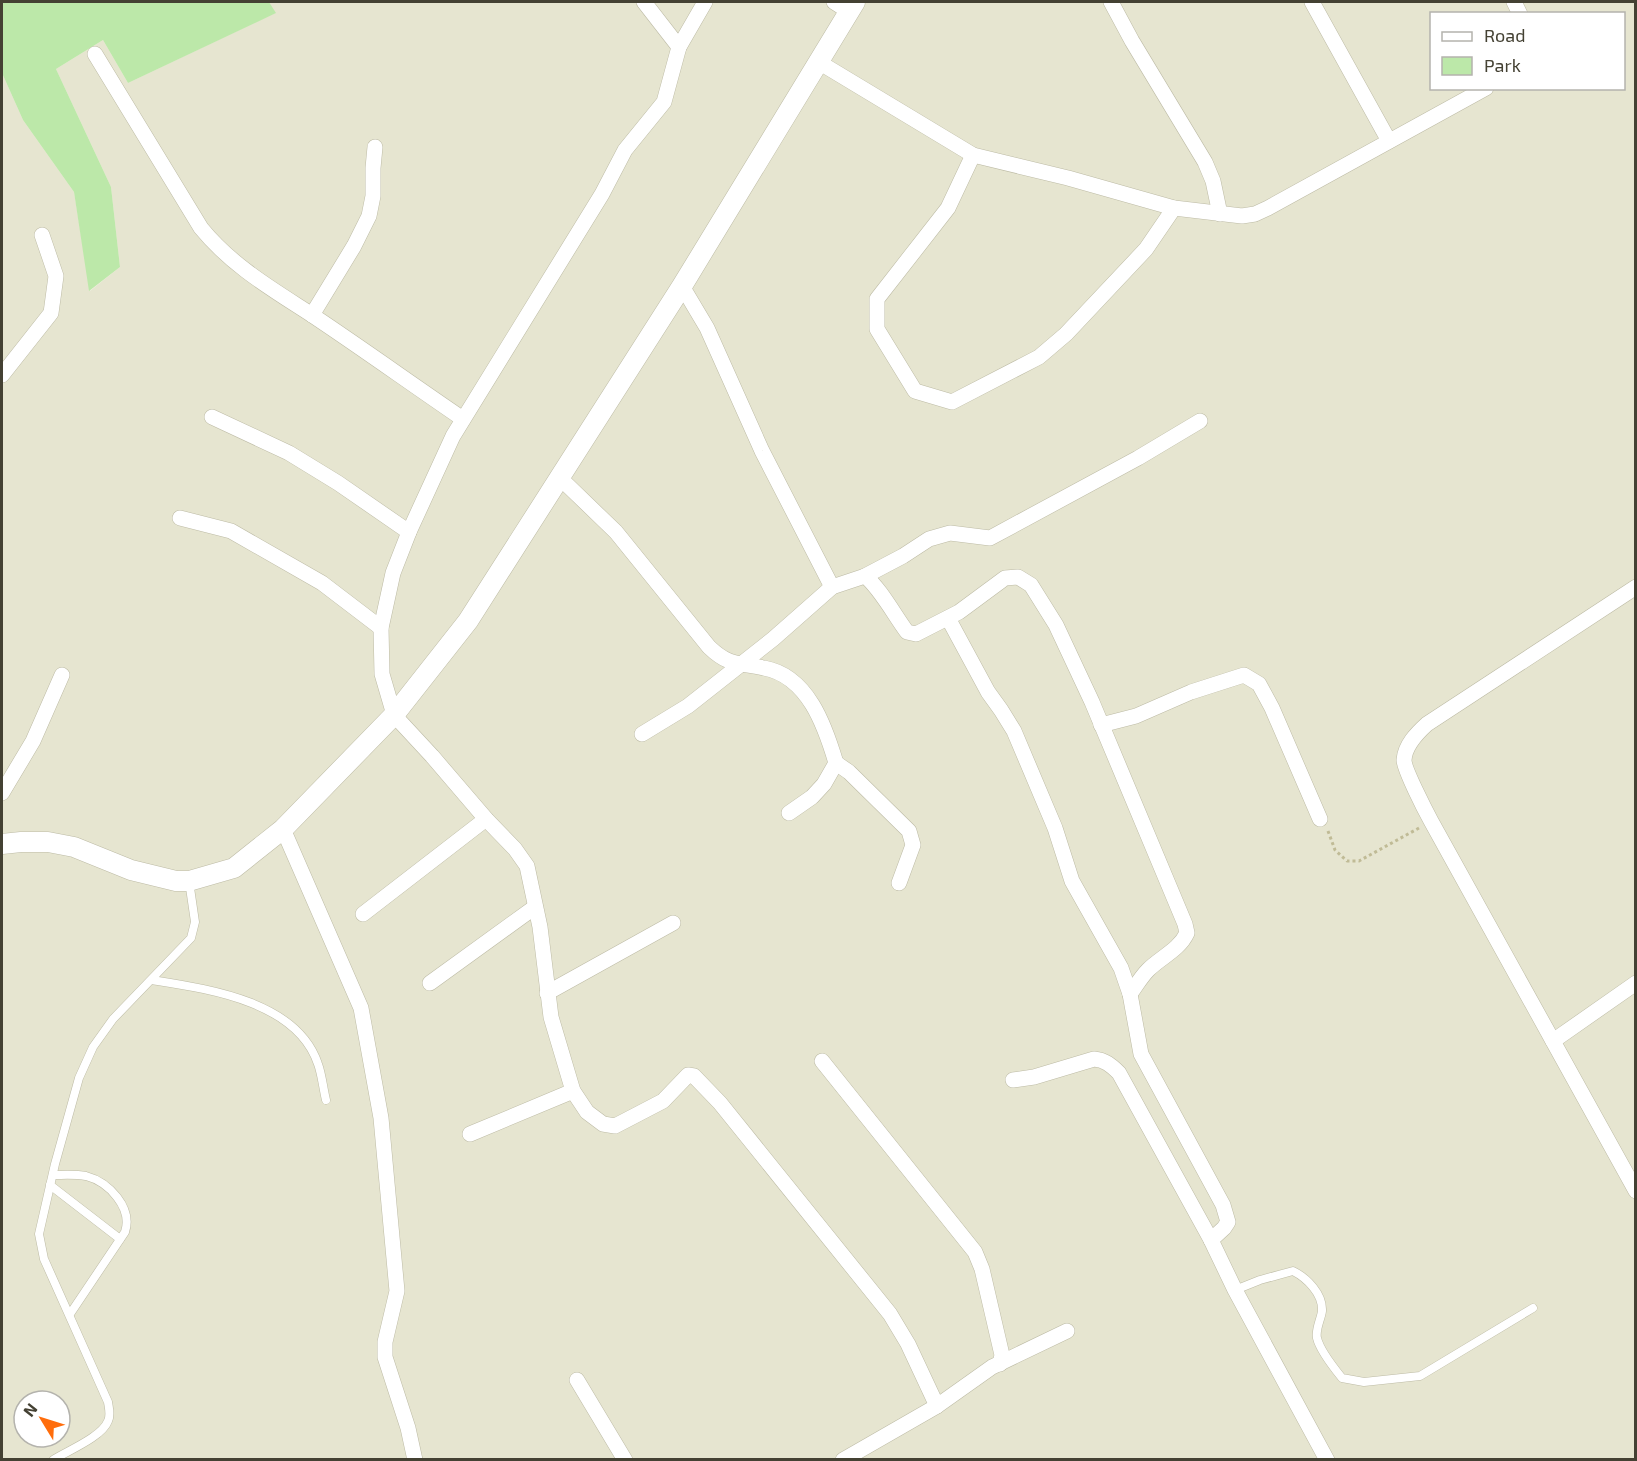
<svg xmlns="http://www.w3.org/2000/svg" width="1637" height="1461" font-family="'Exo 2',sans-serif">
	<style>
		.residential { fill: #e6e5d0; fill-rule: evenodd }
		.green { fill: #bce8a9 }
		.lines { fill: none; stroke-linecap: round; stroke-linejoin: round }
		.service-casing { stroke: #bdbba5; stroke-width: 9 }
		.minor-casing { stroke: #bdbba5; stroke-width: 16 }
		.tertiary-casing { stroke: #bdbba5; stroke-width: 21 }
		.path { stroke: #c0bb96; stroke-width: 3; stroke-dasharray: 3 3; stroke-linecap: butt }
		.service { stroke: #fff; stroke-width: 8 }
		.minor { stroke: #fff; stroke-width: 15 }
		.tertiary { stroke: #fff; stroke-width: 20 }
	</style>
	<rect width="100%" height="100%" fill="#f2f1e2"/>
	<path class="residential" d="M269 2H1635V1459H2V73L23 120 74 192 90 291 120 267 111 187 56 69 103 40 128 83 275 13ZM1432 14H1624V88H1432ZM24 1401H60V1437H24Z"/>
	<polygon class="green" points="2,2 269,2 276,13 128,83 103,40 56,69 111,187 120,267 89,291 74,192 23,120 2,73"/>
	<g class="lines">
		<g class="service-casing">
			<g id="service">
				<path d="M152 980C208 989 297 1001 318 1064 322 1075 323 1088 326 1100"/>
				<path d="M53 1175C63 1175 75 1174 86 1176 109 1182 133 1208 125 1232L70 1314"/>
				<polyline points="50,1185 120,1239"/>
				<path d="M1235 1290 1260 1280 1293 1271C1307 1278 1323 1294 1322 1311 1321 1319 1315 1330 1317 1338 1320 1351 1334 1368 1342 1378L1364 1382 1420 1376 1533 1308"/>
				<path d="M53 1460C67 1451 102 1437 108 1421 111 1415 109 1409 108 1402L44 1259 39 1234 55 1164 79 1078 93 1047 113 1019 191 938 195 922 189 881"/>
			</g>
		</g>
		<g class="minor-casing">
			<g id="minor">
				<polyline points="644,2 679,47"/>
				<polyline points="705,2 679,47 664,102 625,150 602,194 453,436 409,532 393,573 381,628 382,674 394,715 432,756 486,819 515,849 527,866 540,927 551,1017 573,1091 587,1112 603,1124 615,1126 663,1101 688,1075 694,1076 720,1103 890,1314 908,1344 937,1406"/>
				<polyline points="834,2 848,11"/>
				<polyline points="1111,2 1132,41 1205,162 1213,181 1220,214"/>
				<polyline points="1312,2 1389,141"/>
				<polyline points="1514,2 1520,14"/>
				<path d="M95 54 201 228C232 266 272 289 312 315 363 349 413 385 463 419"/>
				<polyline points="817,61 973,155 1068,178 1174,208 1242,216 1255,214 1268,208 1486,88"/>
				<polyline points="973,155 948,208 877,299 877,329 915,391 952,402 1039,357 1066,334 1146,249 1174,208"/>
				<polyline points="682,286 707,328 762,451 832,587"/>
				<polyline points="312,315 354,246 369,216 373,196 373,168 375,147"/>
				<polyline points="2,375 51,313 56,276 42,235"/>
				<polyline points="212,417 289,453 338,483 409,532"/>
				<path d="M559 477 616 532 709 647C730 667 738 662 764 668 808 676 825 726 836 763L824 784 812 797 789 813"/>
				<polyline points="180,518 231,531 322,583 381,628"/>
				<polyline points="865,576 903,556 929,539 950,533 990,538 1138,458 1200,421"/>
				<path d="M1636 587 1427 724C1417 733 1405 745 1404 760 1404 769 1425 810 1431 821L1636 1191"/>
				<polyline points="948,618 988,692 1001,710 1014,731 1055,828 1072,881 1121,968 1130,994 1141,1054 1223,1205 1228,1222 1224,1228 1211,1240"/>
				<polyline points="1101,725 1136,716 1191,692 1244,675 1259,684 1272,708 1320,819"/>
				<path d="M642 734 688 706 773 639 832 587 865 576C880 588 895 616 907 632L916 634 959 612 1005 578 1018 577 1031 585 1056 625 1092 702 1185 924 1187 933C1179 950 1161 957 1148 970 1141 977 1136 986 1130 994"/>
				<polyline points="836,763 849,772 909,831 913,845 899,883"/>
				<polyline points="2,793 33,741 62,675"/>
				<polyline points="283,829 361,1008 381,1118 397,1291 385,1342 385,1357 408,1428 415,1460"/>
				<polyline points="363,914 486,819"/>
				<polyline points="430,983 535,907"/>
				<polyline points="547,993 673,923"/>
				<polyline points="1553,1041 1636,983"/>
				<polyline points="822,1061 975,1252 982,1269 1002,1355 1000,1364"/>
				<path d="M1013 1080 1034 1077 1094 1059C1105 1060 1111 1065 1119 1073L1211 1240 1235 1290 1327 1460"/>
				<polyline points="470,1134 573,1091"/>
				<polyline points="577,1380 625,1460"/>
				<polyline points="843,1460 937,1406 992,1367 1067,1331"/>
			</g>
		</g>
		<g class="tertiary-casing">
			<polyline id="tertiary" points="2,844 21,842 48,842 74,847 131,870 176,881 189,881 234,868 283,829 394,715 468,621 682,286 855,2"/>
		</g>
		<polyline class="path" points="1328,831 1335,850 1347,861 1359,861 1419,828"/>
		<use href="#service" class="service"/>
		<use href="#minor" class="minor"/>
		<use href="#tertiary" class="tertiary"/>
	</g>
	<rect width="1637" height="1461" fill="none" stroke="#444133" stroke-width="6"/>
	<rect x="1430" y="12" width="195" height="78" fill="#ffffff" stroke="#b4b3ad" stroke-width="1.5"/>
	<rect x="1442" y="32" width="30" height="9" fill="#ffffff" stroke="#b4b3ad" stroke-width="1.5"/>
	<text x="1484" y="42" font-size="18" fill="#444133">Road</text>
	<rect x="1442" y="57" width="30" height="18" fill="#bce8a9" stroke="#b4b3ad" stroke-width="1.5"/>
	<text x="1484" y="72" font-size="18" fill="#444133">Park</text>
	<g transform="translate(42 1419) rotate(308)"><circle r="28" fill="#ffffff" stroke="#b4b3ad" stroke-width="1.5"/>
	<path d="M0-4.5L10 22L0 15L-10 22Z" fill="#ff6d0c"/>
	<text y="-9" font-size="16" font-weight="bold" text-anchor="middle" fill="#444133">N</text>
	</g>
</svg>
